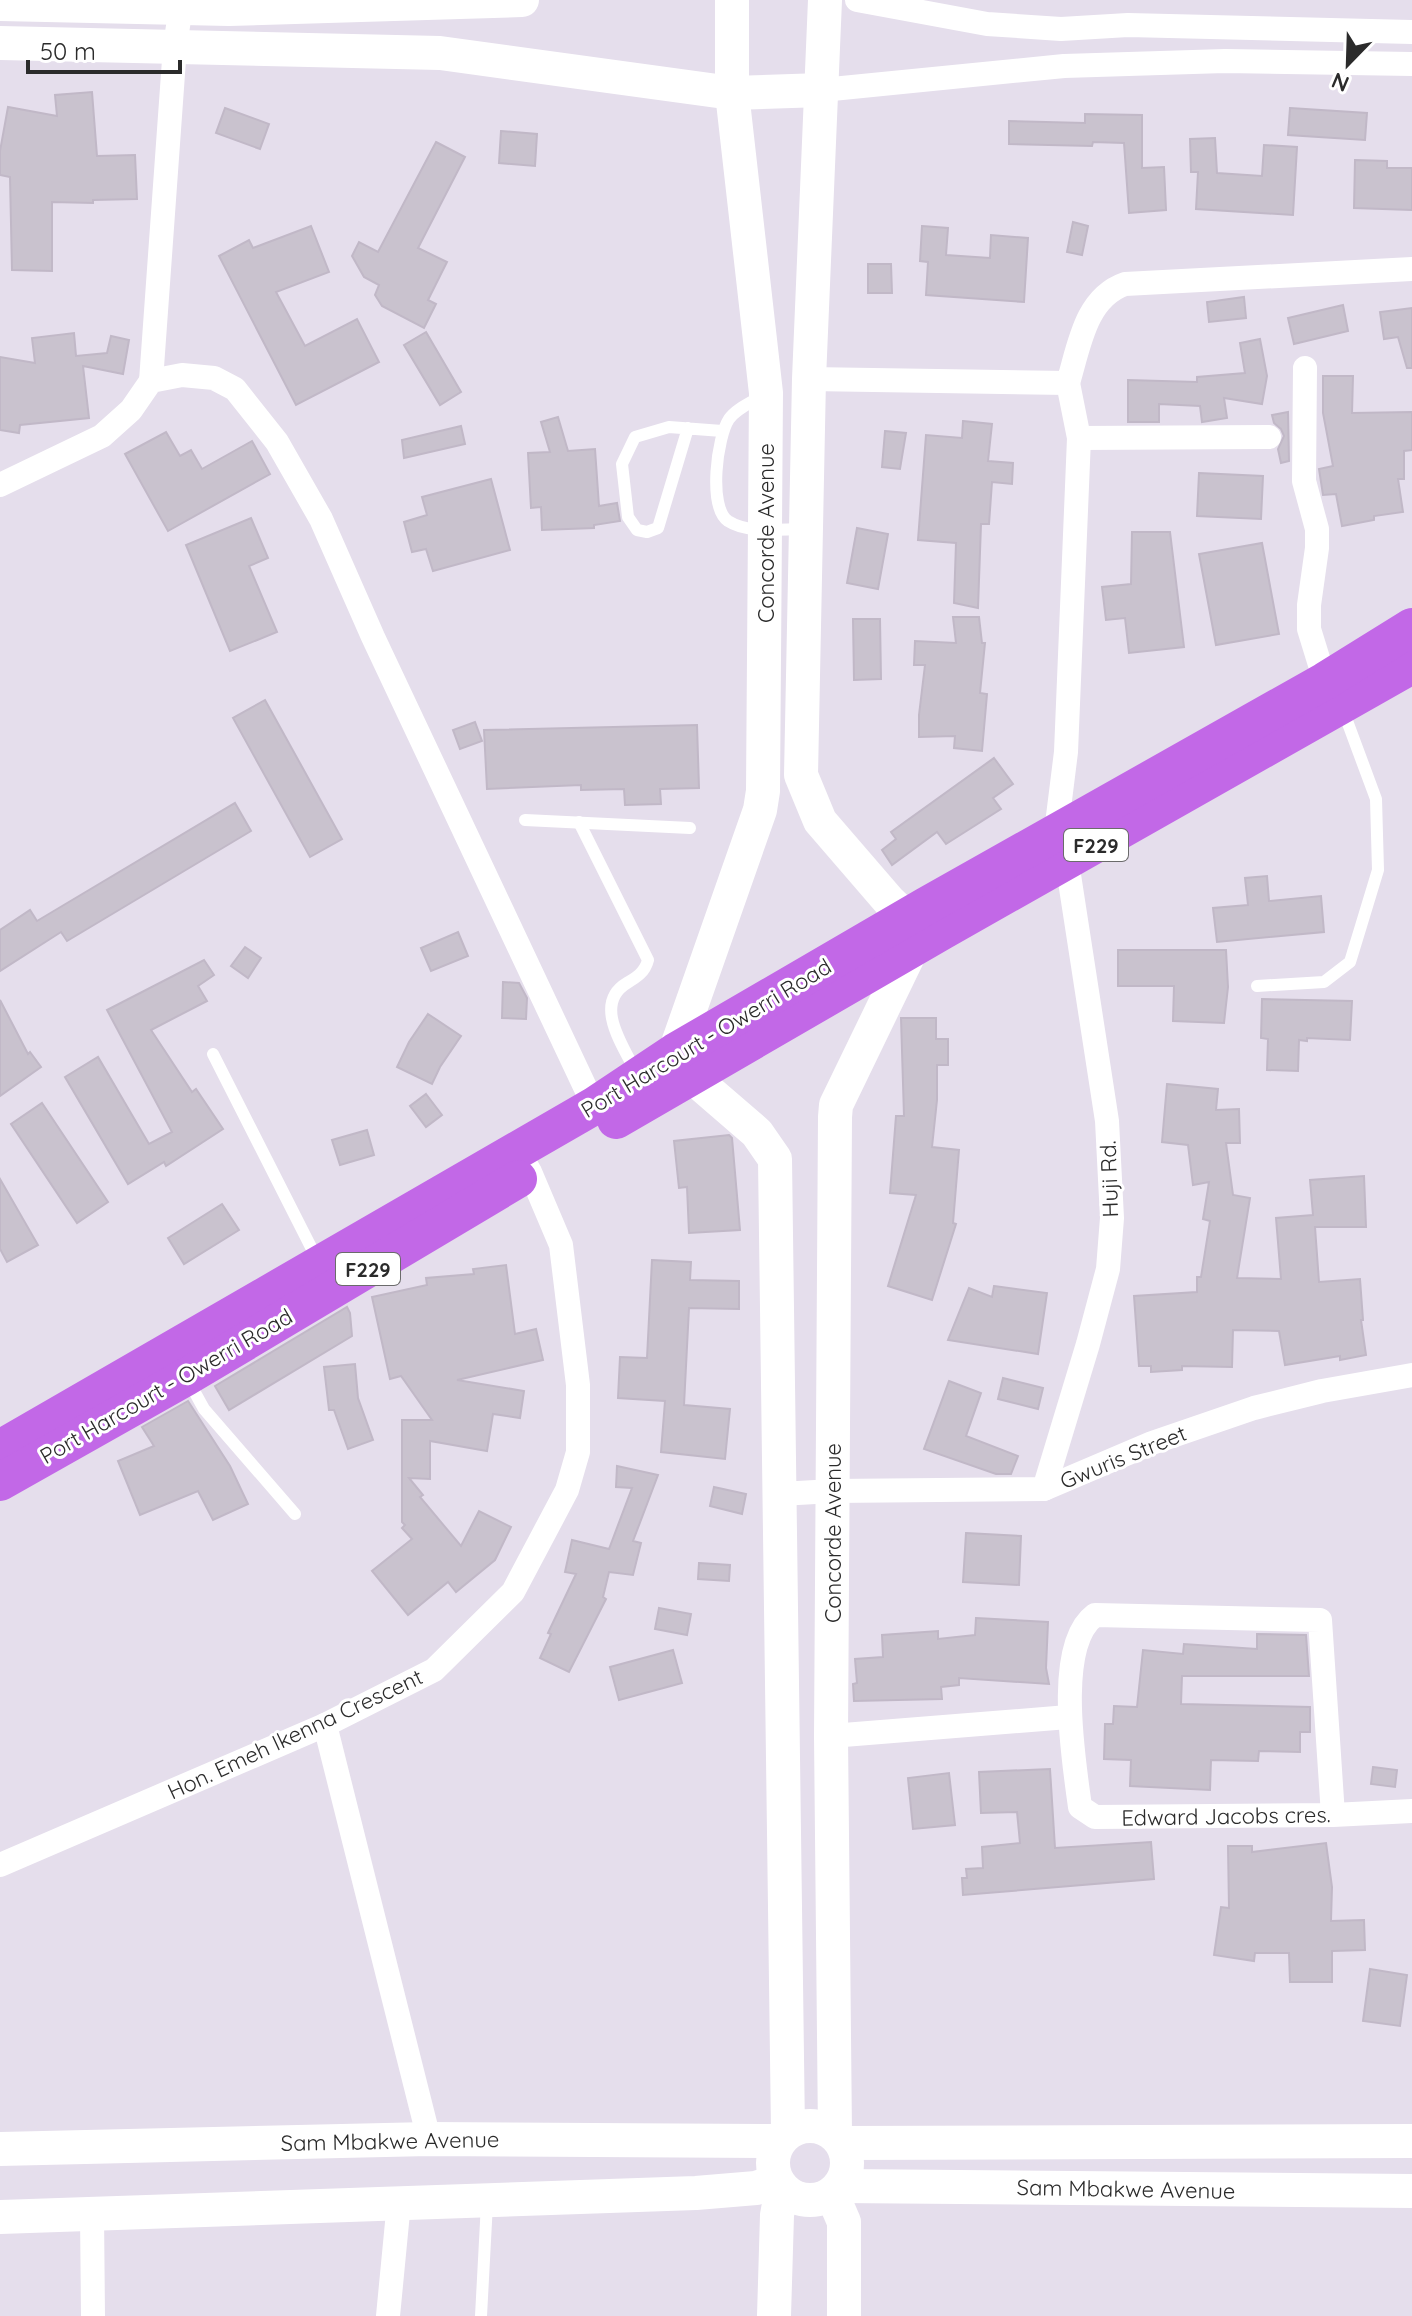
<svg xmlns="http://www.w3.org/2000/svg" width="1412" height="2316" font-family="Quicksand,sans-serif">
	<style>
		.building { fill: #c9c2ce; stroke: #c1b8c7; stroke-width: 2 }
		.lines { fill: none; stroke-linecap: round; stroke-linejoin: round }
		.lane { stroke: #fff; stroke-width: 12 }
		.street { stroke: #fff; stroke-width: 24 }
		.secondary { stroke: #fff; stroke-width: 34 }
		.primary { stroke: #c268e7; stroke-width: 38 }
		.labels { text-anchor: middle; dominant-baseline: central; stroke-width: 6; stroke-linejoin: round; paint-order: stroke }
		.shield { fill: #fff; stroke: #6b6b6b; stroke-width: 2 }
		.shield-label { font-size: 20px; font-weight: bold; fill: #2b2b2b }
		.street-label { font-size: 22px; fill: #2b2b2b; stroke: #fff }
	</style>
	<rect width="100%" height="100%" fill="#e5deec"/>
	<g class="building">
		<polygon points="92,92 97,156 135,155 137,199 93,200 93,203 52,202 52,271 12,270 10,177 0,175 0,151 8,107 57,116 55,95"/>
		<polygon points="225,108 269,124 260,149 216,133"/>
		<polygon points="1290,108 1367,113 1365,140 1288,135"/>
		<polygon points="1085,114 1142,115 1142,168 1164,167 1166,210 1129,213 1124,143 1093,142 1092,146 1009,144 1009,121 1085,123"/>
		<polygon points="501,131 537,134 535,166 499,163"/>
		<polygon points="1215,138 1217,173 1262,176 1264,145 1297,147 1293,215 1196,209 1198,172 1191,172 1190,139"/>
		<polygon points="436,142 465,157 418,248 447,262 428,300 436,304 424,328 382,306 375,295 379,285 364,277 352,256 359,242 378,252"/>
		<polygon points="1355,160 1387,161 1387,168 1412,168 1412,210 1354,208"/>
		<polygon points="1073,222 1088,226 1082,255 1067,252"/>
		<polygon points="311,226 329,272 276,292 305,346 357,319 379,362 296,405 219,256 249,240 253,248"/>
		<polygon points="922,226 948,228 946,255 990,258 991,235 1028,238 1024,302 926,295 928,262 920,261"/>
		<polygon points="868,264 891,264 892,293 868,293"/>
		<polygon points="1244,297 1246,318 1209,322 1207,302"/>
		<polygon points="1343,305 1348,331 1294,344 1288,318"/>
		<polygon points="1412,308 1412,368 1407,368 1398,337 1384,339 1380,312"/>
		<polygon points="426,332 461,392 440,405 404,345"/>
		<polygon points="74,333 76,356 107,353 111,336 129,340 123,374 83,366 89,418 20,425 19,433 0,430 0,357 35,363 32,338"/>
		<polygon points="1260,339 1267,376 1262,404 1224,398 1227,418 1202,422 1200,406 1159,404 1159,422 1128,422 1128,380 1197,382 1197,377 1245,373 1240,343"/>
		<polygon points="1323,376 1353,376 1352,413 1412,412 1412,450 1404,451 1404,479 1398,479 1403,512 1374,516 1374,520 1342,526 1336,494 1323,495 1319,469 1333,466 1323,413"/>
		<polygon points="1288,412 1289,461 1281,463 1278,449 1284,436 1281,429 1274,423 1272,415"/>
		<polygon points="558,417 568,451 595,449 599,506 617,503 620,521 594,525 594,528 542,530 541,507 531,508 528,453 550,452 541,422"/>
		<polygon points="963,421 992,424 988,461 1013,463 1012,484 992,482 989,524 981,524 978,608 954,603 956,543 918,540 926,435 962,438"/>
		<polygon points="461,426 465,444 404,458 402,440"/>
		<polygon points="885,431 906,433 900,469 882,467"/>
		<polygon points="166,432 180,456 191,450 202,469 252,441 270,474 168,531 125,454"/>
		<polygon points="1199,473 1263,476 1261,519 1197,516"/>
		<polygon points="491,479 510,550 433,571 426,549 412,552 404,522 427,515 422,497"/>
		<polygon points="251,518 268,558 249,566 277,632 230,651 186,545"/>
		<polygon points="857,528 888,534 878,589 847,583"/>
		<polygon points="1132,532 1170,532 1184,647 1129,653 1125,618 1106,620 1102,587 1131,584"/>
		<polygon points="1262,543 1279,634 1216,645 1199,554"/>
		<polygon points="953,617 979,617 982,643 985,643 980,693 987,694 982,751 954,748 955,736 919,737 919,715 925,665 914,665 915,641 956,643"/>
		<polygon points="853,619 880,619 881,679 854,680"/>
		<polygon points="265,700 342,839 310,857 233,718"/>
		<polygon points="475,722 482,741 460,749 453,730"/>
		<polygon points="697,725 699,788 660,789 661,804 625,805 624,789 581,790 581,785 487,789 484,730"/>
		<polygon points="994,758 1013,784 993,798 1001,809 946,844 937,832 892,865 882,850 896,839 891,832"/>
		<polygon points="235,803 251,831 67,941 61,932 0,971 0,930 30,910 37,921"/>
		<polygon points="1267,876 1269,901 1321,896 1324,932 1217,942 1213,908 1248,905 1245,878"/>
		<polygon points="458,932 468,956 431,971 421,948"/>
		<polygon points="245,947 261,958 248,978 231,966"/>
		<polygon points="1118,950 1226,950 1228,987 1224,1023 1173,1021 1174,986 1118,986"/>
		<polygon points="204,960 214,975 198,986 207,1001 151,1030 192,1092 196,1089 223,1129 166,1166 164,1162 128,1184 65,1077 98,1057 149,1144 172,1132 107,1010"/>
		<polygon points="503,982 519,983 527,998 526,1019 502,1018"/>
		<polygon points="1262,999 1352,1001 1350,1040 1307,1038 1307,1041 1299,1040 1298,1071 1267,1070 1268,1039 1261,1038"/>
		<polygon points="0,1000 28,1054 30,1052 41,1067 0,1096"/>
		<polygon points="428,1014 461,1036 440,1067 432,1084 397,1067 409,1042"/>
		<polygon points="901,1018 936,1018 936,1039 948,1039 948,1065 937,1065 937,1100 932,1147 959,1150 953,1223 956,1224 932,1300 888,1286 916,1195 890,1193 896,1116 904,1116"/>
		<polygon points="1167,1084 1218,1089 1216,1110 1239,1109 1240,1143 1226,1143 1233,1195 1250,1198 1237,1278 1281,1279 1276,1218 1313,1215 1310,1180 1364,1176 1366,1227 1315,1227 1319,1282 1360,1279 1363,1320 1361,1320 1366,1355 1340,1360 1340,1356 1285,1365 1279,1331 1233,1330 1232,1367 1182,1366 1182,1370 1151,1372 1151,1366 1139,1366 1134,1296 1197,1292 1197,1277 1201,1277 1210,1221 1203,1219 1209,1182 1193,1185 1188,1145 1162,1142"/>
		<polygon points="426,1094 442,1115 426,1127 410,1106"/>
		<polygon points="42,1103 108,1202 77,1223 11,1124"/>
		<polygon points="367,1130 374,1155 340,1165 332,1140"/>
		<polygon points="729,1135 732,1138 740,1230 689,1233 687,1187 679,1188 674,1141"/>
		<polygon points="0,1179 38,1245 7,1262 0,1249"/>
		<polygon points="222,1204 239,1230 184,1264 168,1238"/>
		<polygon points="652,1260 691,1262 690,1280 739,1281 739,1309 689,1308 684,1405 730,1409 725,1459 661,1452 665,1401 618,1398 620,1357 647,1358"/>
		<polygon points="506,1265 515,1334 536,1329 543,1360 457,1380 524,1391 520,1418 493,1414 487,1451 430,1441 430,1479 409,1478 423,1495 420,1497 461,1546 479,1511 511,1527 495,1560 456,1592 448,1582 408,1615 372,1571 412,1539 402,1528 405,1525 402,1522 402,1420 432,1420 401,1376 390,1379 372,1297 427,1285 426,1278 474,1274 473,1269"/>
		<polygon points="994,1286 1047,1293 1038,1354 948,1340 969,1288 992,1297"/>
		<polygon points="347,1307 350,1313 352,1336 229,1410 215,1386"/>
		<polygon points="355,1364 358,1398 373,1440 348,1449 334,1410 329,1410 324,1367"/>
		<polygon points="1003,1378 1043,1388 1038,1409 998,1399"/>
		<polygon points="949,1381 981,1393 966,1436 1018,1456 1011,1474 996,1474 924,1449"/>
		<polygon points="188,1401 230,1466 248,1504 213,1520 198,1491 140,1515 118,1461 154,1446 142,1427"/>
		<polygon points="617,1466 658,1475 633,1541 641,1543 633,1575 609,1572 603,1597 606,1599 569,1672 540,1658 551,1634 548,1633 576,1574 565,1572 572,1540 609,1549 632,1488 616,1487"/>
		<polygon points="714,1487 746,1494 742,1514 710,1506"/>
		<polygon points="966,1533 1021,1536 1019,1585 963,1582"/>
		<polygon points="699,1563 730,1565 729,1581 698,1579"/>
		<polygon points="659,1608 691,1614 687,1635 655,1629"/>
		<polygon points="976,1618 1048,1622 1046,1668 1049,1684 959,1678 959,1685 941,1687 942,1699 854,1701 853,1684 857,1683 855,1659 883,1657 882,1635 938,1631 938,1639 975,1635"/>
		<polygon points="1257,1634 1306,1635 1309,1676 1182,1676 1181,1704 1310,1707 1310,1732 1300,1732 1300,1752 1259,1751 1258,1761 1211,1760 1210,1790 1130,1786 1131,1760 1104,1759 1105,1724 1113,1724 1114,1706 1137,1707 1143,1650 1183,1654 1184,1644 1257,1649"/>
		<polygon points="673,1650 682,1683 619,1700 610,1667"/>
		<polygon points="1373,1767 1397,1770 1395,1787 1371,1784"/>
		<polygon points="1050,1769 1055,1848 1151,1842 1154,1879 963,1895 962,1878 967,1878 966,1869 983,1868 982,1847 1020,1843 1017,1812 981,1813 979,1772"/>
		<polygon points="949,1773 955,1825 913,1829 908,1778"/>
		<polygon points="1326,1843 1332,1887 1331,1921 1364,1920 1365,1950 1332,1951 1332,1982 1290,1982 1289,1953 1255,1953 1254,1961 1214,1955 1221,1907 1229,1908 1228,1846 1252,1846 1252,1852"/>
		<polygon points="1370,1969 1407,1975 1400,2026 1363,2021"/>
	</g>
	<g class="lines">
		<g class="lane">
			<path d="M760 397C750 403 736 409 729 419 717 437 708 507 728 521 748 534 780 529 803 529"/>
			<polyline points="688,428 658,528 647,532 637,530 628,517 622,464 635,437 669,427 722,431"/>
			<polyline points="525,820 690,828"/>
			<path d="M579 822 648 960C645 972 637 977 627 983 592 1004 624 1047 637 1074"/>
			<polyline points="1257,986 1324,982 1350,962 1361,926 1378,870 1376,799 1343,710"/>
			<polyline points="213,1054 318,1261"/>
			<polyline points="188,1380 204,1409 295,1514"/>
			<polyline points="481,2316 487,2203"/>
		</g>
		<g class="street">
			<polyline points="857,0 987,24 1061,29 1128,25 1412,32"/>
			<polyline points="822,90 1064,66 1225,61 1412,64"/>
			<polyline points="1305,368 1304,481 1317,529 1317,548 1309,605 1309,629 1325,681"/>
			<path d="M809 379 1068 383C1079 347 1085 298 1125 284L1412 269"/>
			<polyline points="151,381 175,46 182,0"/>
			<polyline points="1079,438 1269,437"/>
			<polyline points="0,485 102,436 131,410 151,381 182,375 214,378 235,389 277,442 321,519 373,637 594,1106"/>
			<polyline points="1056,832 1066,752 1079,438 1068,383"/>
			<polyline points="1044,1489 1088,1344 1108,1269 1112,1218 1107,1121 1067,862"/>
			<polyline points="780,1494 833,1491 1044,1489 1152,1443 1254,1408 1322,1391 1412,1375"/>
			<polyline points="325,1725 429,2139"/>
			<polyline points="831,1736 1068,1717"/>
			<path d="M1333 1815 1320 1620 1095 1615C1054 1645 1074 1761 1080 1807L1095 1817 1333 1815 1412 1811"/>
			<polyline points="0,1865 325,1725 434,1670 513,1592 567,1490 578,1452 578,1385 561,1245 530,1172 522,1158"/>
			<polyline points="92,2214 93,2316"/>
			<polyline points="388,2316 399,2202"/>
		</g>
		<g class="secondary">
			<polyline points="825,0 809,379 801,775 820,821 889,901 907,918"/>
			<polyline points="0,4 229,9 522,0"/>
			<polyline points="0,43 440,53 732,93 822,90"/>
			<polyline points="675,1052 760,810 763,791 766,393 732,93 732,0"/>
			<polyline points="691,1076 757,1133 775,1159 788,2132"/>
			<circle cx="810" cy="2163" r="37"/>
			<polyline points="835,2135 831,1736 835,1117 836,1105 912,948"/>
			<polyline points="842,2143 1412,2141"/>
			<polyline points="0,2149 429,2139 780,2141"/>
			<polyline points="840,2186 1412,2191"/>
			<polyline points="832,2194 844,2222 844,2316"/>
			<polyline points="0,2217 696,2193 756,2188 777,2181"/>
			<polyline points="774,2316 777,2215 782,2188"/>
		</g>
		<g class="primary">
			<polyline points="616,1120 942,931 1412,665"/>
			<polyline points="0,1449 594,1106 675,1052 926,906 1325,681 1412,627"/>
			<polyline points="0,1482 186,1377 518,1179"/>
		</g>
	</g>
	<g class="labels">
		<g class="shield">
			<rect x="1064" y="829" width="64" height="32" rx="6"/>
			<rect x="336" y="1253" width="64" height="32" rx="6"/>
		</g>
		<g class="shield-label">
			<text x="1096" y="845">F229</text>
			<text x="368" y="1269">F229</text>
		</g>
		<g class="street-label">
			<text transform="translate(766 533) rotate(-90)">Concorde Avenue</text>
			<text transform="translate(706 1038) rotate(-31)">Port Harcourt - Owerri Road</text>
			<text transform="translate(1109 1179) rotate(-92)">Huji Rd.</text>
			<text transform="translate(166 1386) rotate(-30)">Port Harcourt - Owerri Road</text>
			<text transform="translate(1123 1457) rotate(-22)">Gwuris Street</text>
			<text transform="translate(833 1533) rotate(-90)">Concorde Avenue</text>
			<text transform="translate(295 1734) rotate(-25)">Hon. Emeh Ikenna Crescent</text>
			<text transform="translate(1226 1816) rotate(-1)">Edward Jacobs cres.</text>
			<text transform="translate(390 2141) rotate(-1)">Sam Mbakwe Avenue</text>
			<text transform="translate(1126 2189) rotate(1)">Sam Mbakwe Avenue</text>
		</g>
	</g>
	<g transform="translate(1348 64) rotate(203)" stroke="#ffffff" stroke-width="6" paint-order="stroke">
	<path d="M0-6L14 30L0 20L-14 30Z" fill="#2b2b2b"/>
	<text y="-12" font-size="22" font-weight="bold" text-anchor="middle" fill="#2b2b2b">N</text>
	</g>
	<path d="M28 60v12h152v-12" fill="none" stroke="#2b2b2b" stroke-width="4"/>
	<text x="40" y="60" font-size="24" fill="#2b2b2b" stroke="#ffffff" stroke-width="6" paint-order="stroke">50 m</text>
</svg>
